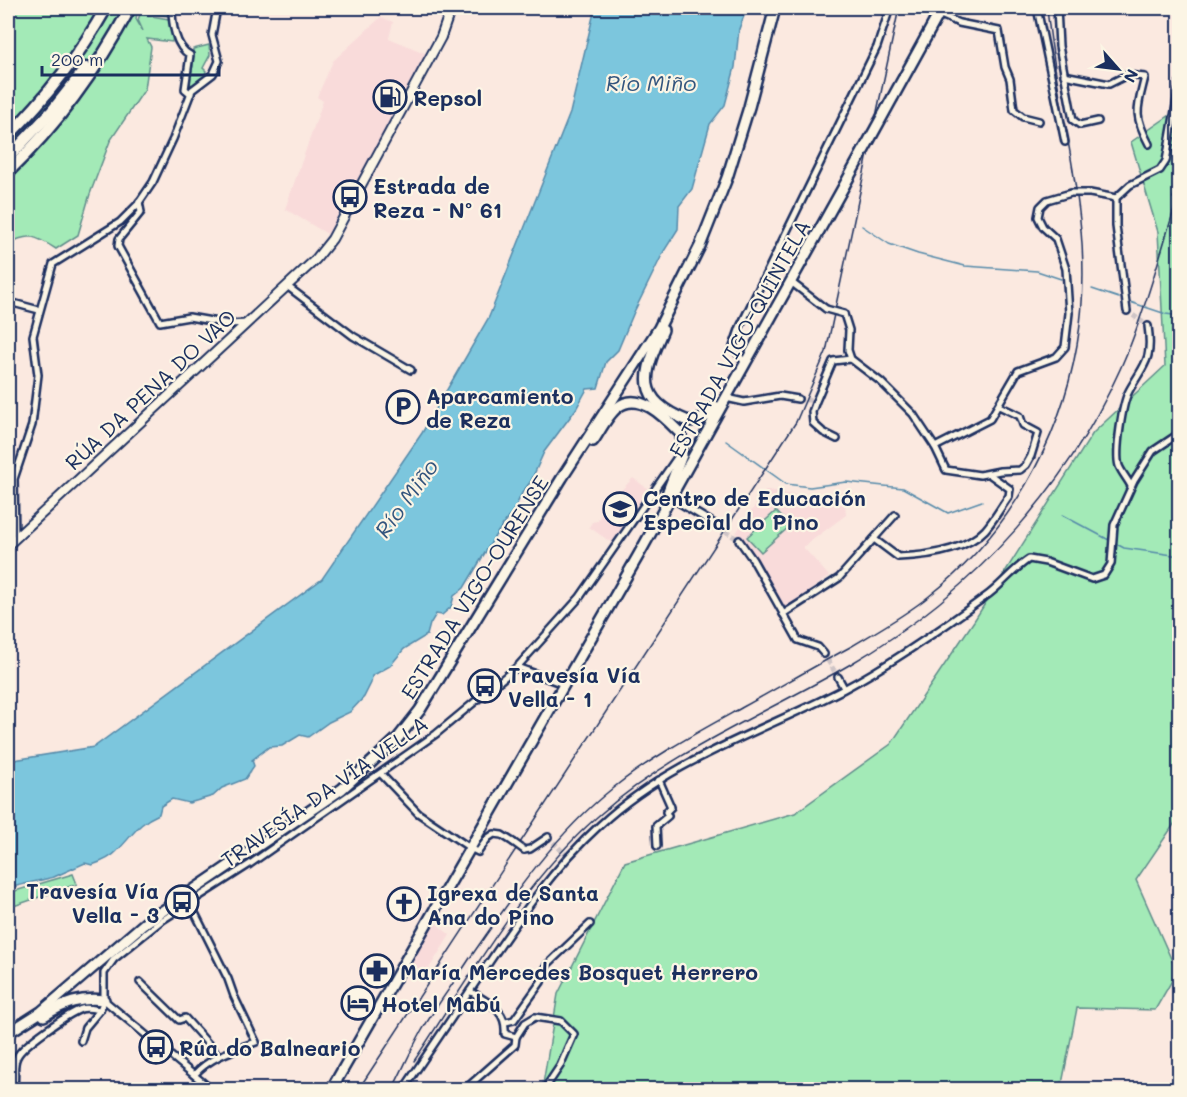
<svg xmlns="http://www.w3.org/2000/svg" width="1187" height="1097" font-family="Mali,sans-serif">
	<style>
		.built { fill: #f9dbda }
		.green { fill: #a3eab7; stroke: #5f8c8a; stroke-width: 1.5 }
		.water { fill: #7cc6dd; stroke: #558aaa; stroke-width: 1.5 }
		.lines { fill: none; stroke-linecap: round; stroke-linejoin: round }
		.stream { stroke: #558aaa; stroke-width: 1.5 }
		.river { stroke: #7cc6dd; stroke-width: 10 }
		.minor-tunnel { stroke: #cec4c6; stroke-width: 5; stroke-dasharray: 5 2.5; stroke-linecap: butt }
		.minor-casing { stroke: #1b2f5e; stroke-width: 10 }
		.secondary-casing { stroke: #1b2f5e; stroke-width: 12 }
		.trunk-casing { stroke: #1b2f5e; stroke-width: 14 }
		.motorway-casing { stroke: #1b2f5e; stroke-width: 15 }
		.minor { stroke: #fcf5e5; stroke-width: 5 }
		.secondary { stroke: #fcf5e5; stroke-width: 8 }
		.trunk { stroke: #fcf5e5; stroke-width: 9 }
		.motorway { stroke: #fcf5e5; stroke-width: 10 }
		.rail { stroke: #1b2f5e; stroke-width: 1.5 }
		.minor-bridge-casing { stroke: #1b2f5e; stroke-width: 10; stroke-linecap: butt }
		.trunk-bridge-casing { stroke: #1b2f5e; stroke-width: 14; stroke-linecap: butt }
		.minor-bridge { stroke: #fcf5e5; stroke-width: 5 }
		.trunk-bridge { stroke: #fcf5e5; stroke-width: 9 }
		.labels { text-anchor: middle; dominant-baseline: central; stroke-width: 4.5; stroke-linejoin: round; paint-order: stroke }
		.poi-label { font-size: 21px; font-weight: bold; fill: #1b2f5e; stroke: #fcf5e5; text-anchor: start }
		.street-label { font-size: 21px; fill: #1b2f5e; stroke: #fcf5e5 }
		.water-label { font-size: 22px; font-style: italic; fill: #33557e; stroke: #fcf5e5 }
	</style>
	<rect width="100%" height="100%" fill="#fbe9e0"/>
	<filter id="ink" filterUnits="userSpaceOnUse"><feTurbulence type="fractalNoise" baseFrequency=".0167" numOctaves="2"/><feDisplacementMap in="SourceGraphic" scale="12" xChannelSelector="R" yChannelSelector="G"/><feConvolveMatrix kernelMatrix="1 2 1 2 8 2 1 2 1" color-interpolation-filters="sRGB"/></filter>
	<g filter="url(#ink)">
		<g class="built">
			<polygon points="381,17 393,22 389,38 427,54 329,235 285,209 323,101 317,97 333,61"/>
			<polygon points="633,478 648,489 612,543 589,527 592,522 597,521 607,505"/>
			<polygon points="766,490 809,498 844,492 846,515 803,547 829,576 787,609 783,607 755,556 736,533"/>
			<polygon points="433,921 450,935 425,975 413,968 411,961"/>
		</g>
		<g class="green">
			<path d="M8 8H169V16L137 12 136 19 143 31 138 20 140 14 169 19 173 33 172 42 147 39 151 47 145 89 110 141 90 194 78 235 56 249C36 236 29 232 8 244Z"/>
			<polygon points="209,45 210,55 203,68 206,71 205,74 208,76 196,86 187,83 193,66 193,49"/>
			<polygon points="1179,109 1179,817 1136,880 1177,972 1155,1010 1077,1008 1061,1089 542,1090 558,994 625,862 795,813 891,744 974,621 1093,433 1165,366 1158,232 1131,142"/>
			<polygon points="776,511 790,526 761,552 747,537"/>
			<polygon points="73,874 77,884 8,908 8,893"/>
		</g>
		<path class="water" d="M595 8H747L739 29 735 67 725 105 710 124 692 189 679 206 678 229 664 251 634 312 618 350 606 362 598 388 587 389 576 409 544 452 531 481 522 493 515 508 495 536 464 588 454 596 451 607 442 615 436 614 430 624 427 635 404 649 390 666 372 676 371 683 364 697 350 712 329 722 308 737 300 735 282 746 269 747 252 760 254 766 245 779 222 788 213 796 189 803 172 799 161 806 159 814C138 823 133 835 117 851 111 858 101 862 92 865L85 863 54 877 8 888V761L94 747 322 579 422 433 489 317 570 113Z"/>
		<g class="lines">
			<g class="stream">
				<polyline points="862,226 889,244 918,254 965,266 1037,271 1061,279"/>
				<polyline points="1092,289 1119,298"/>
				<polyline points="1130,302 1166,314 1180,316"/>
				<polyline points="726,441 786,484 810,487 846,482 903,488 948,513 982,501"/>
				<polyline points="1062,515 1124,548 1180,556"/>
			</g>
			<polyline class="river" points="8,1082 11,1090"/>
			<g class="minor-tunnel">
				<polyline points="1127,311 1148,326"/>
				<polyline points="798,399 816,401"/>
				<polyline points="713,523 739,540"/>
				<polyline points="824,654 838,677"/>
				<polyline points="548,837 568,857"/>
			</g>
			<g class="minor-casing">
				<g id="minor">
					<path d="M172 8C172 23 175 47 190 55L185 89 191 94"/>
					<polyline points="1037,8 1065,142"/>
					<polyline points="1057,8 1059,46 1073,120 1080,125 1098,121"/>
					<polyline points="938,14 959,23 999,31 1005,67 1010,79 1014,110 1023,117 1039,121"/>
					<path d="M1064 75 1109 84 1127 75 1145 77C1137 109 1133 114 1149 144"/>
					<polyline points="1090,193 1116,198"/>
					<polyline points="8,201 10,199"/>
					<polyline points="139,202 141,212 119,239 118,246 160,322 189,317 229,324 247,323"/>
					<polyline points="791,282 826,309"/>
					<polyline points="287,286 353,336 411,370"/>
					<polyline points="8,297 13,303 39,310"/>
					<polyline points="1127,311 1116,226 1116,198 1130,185 1160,170 1166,161 1180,82"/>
					<polyline points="844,314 849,330 848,350 851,359 881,382 913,414 935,447 946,470 980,475 1000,471 1020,470 1026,465 1031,456 1038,433 1023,425 1020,416 999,406"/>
					<polyline points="745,363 733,347 740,327 877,47 890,8"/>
					<polyline points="726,398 744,402 780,396 798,399"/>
					<polyline points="837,439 823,432 813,423 812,412 816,401 833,361 851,359"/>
					<polyline points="935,447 990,419 1018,371 1056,357 1065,347 1069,313 1066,269 1056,239 1043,227 1038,217 1040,207 1047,200 1071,193"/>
					<path d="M1131 486C1128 480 1122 473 1119 466 1115 453 1122 404 1129 391 1144 364 1153 361 1148 326"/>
					<polyline points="678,502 713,523"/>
					<polyline points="15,538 14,479 32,425 38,375 33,336 53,264 120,222 138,204 153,182 173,139 192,90 213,74 219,61 212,35 217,8"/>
					<path d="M874 539 898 557C925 556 965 551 985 530 994 520 1001 507 1009 496L1010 489 989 474"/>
					<polyline points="739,540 753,560 798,640 818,647 824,654"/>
					<polyline points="783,614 839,578 895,515"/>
					<polyline points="517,667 563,684"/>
					<polyline points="838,677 844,688"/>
					<polyline points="381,774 418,813 470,848 478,852 488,838 494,834 502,835 513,842"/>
					<polyline points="657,846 656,826 668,816 666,812 671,807 659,780"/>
					<polyline points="524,850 530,849 548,837"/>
					<path d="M190 903 228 979 234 996 256 1042C233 1050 210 1057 194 1075"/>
					<polyline points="140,982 179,1020 185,1018 219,1056"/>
					<path d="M470 991C488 1003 507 1009 505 1034L516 1037"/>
					<polyline points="104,1000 212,1090"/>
					<polyline points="506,1022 514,1020 541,982 547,965 590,924"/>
					<polyline points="81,1041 85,1028 100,1010 104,1000 104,973 114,959 161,921 250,864 436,734 518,666 580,597 678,456"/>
					<path d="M13 1090C17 1077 12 1066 17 1057 22 1045 68 1014 81 1009 87 1007 94 1009 100 1010"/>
					<path d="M403 1090C430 1050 457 1010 484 970 519 918 554 867 600 825 670 760 761 732 844 689 893 663 940 630 985 597 1001 586 1012 570 1029 559L1046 562 1092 579 1104 575 1111 564 1114 525 1134 481 1153 451 1180 433"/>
					<polyline points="464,1090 515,1045 516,1037 525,1023 535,1017 561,1021 574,1034 560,1066 544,1090"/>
				</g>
			</g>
			<g class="secondary-casing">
				<polyline id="secondary" points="8,545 316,259 332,239 441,37 451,8"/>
			</g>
			<g class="trunk-casing">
				<g id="trunk">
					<polyline points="893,97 942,8"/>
					<path d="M663 330C643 375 634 399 688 421 701 420 709 418 715 406"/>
					<path d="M593 441C600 431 608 414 618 407 640 390 666 419 681 434L682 455 668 491"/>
					<path d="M44 1016C64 1003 81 997 104 1000"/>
					<polyline points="8,1033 41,1012 145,923 342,789 398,738 420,710 562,478 659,328 700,246 727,178 749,107 775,8"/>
					<polyline points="331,1090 638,556 844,186"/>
				</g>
			</g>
			<g class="motorway-casing">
				<g id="motorway">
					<path d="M8 136C46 98 80 54 106 8"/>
					<polyline points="8,158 51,112 86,68"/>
					<path d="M8 172C57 125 98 68 130 8"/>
				</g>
			</g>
			<use href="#minor" class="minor"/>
			<use href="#secondary" class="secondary"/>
			<use href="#trunk" class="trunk"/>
			<use href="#motorway" class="motorway"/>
			<g class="rail">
				<polyline points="1173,198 1180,178"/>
				<path d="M414 1061C468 980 523 882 597 817 671 751 765 714 849 665 975 592 1075 482 1130 346 1150 295 1163 243 1180 191"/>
				<polyline points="358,1090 796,422 826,352 899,8"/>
				<path d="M392 1090C402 1071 410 1052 420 1034 435 1007 454 983 470 958 512 897 554 835 613 788 653 756 698 732 743 707 779 687 815 666 852 646 877 631 904 616 928 597 1007 536 1060 443 1077 345 1098 226 1058 124 1047 8"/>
			</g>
			<g class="minor-bridge-casing">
				<g id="minor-bridge">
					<polyline points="1071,193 1090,193"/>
					<polyline points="826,309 844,314"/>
					<polyline points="513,842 524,850"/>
				</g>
			</g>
			<g class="trunk-bridge-casing">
				<polyline id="trunk-bridge" points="844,186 893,97"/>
			</g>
			<use href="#minor-bridge" class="minor-bridge"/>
			<use href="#trunk-bridge" class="trunk-bridge"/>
		</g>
	</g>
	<defs>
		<g id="fuel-ring" transform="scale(1.725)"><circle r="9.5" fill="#fcf5e5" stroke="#1b2f5e" stroke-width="1.5"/><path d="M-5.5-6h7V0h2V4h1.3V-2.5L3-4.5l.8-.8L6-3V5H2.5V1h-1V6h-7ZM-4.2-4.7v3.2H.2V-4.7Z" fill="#1b2f5e"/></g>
		<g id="bus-ring" transform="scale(1.725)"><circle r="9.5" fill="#fcf5e5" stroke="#1b2f5e" stroke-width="1.5"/><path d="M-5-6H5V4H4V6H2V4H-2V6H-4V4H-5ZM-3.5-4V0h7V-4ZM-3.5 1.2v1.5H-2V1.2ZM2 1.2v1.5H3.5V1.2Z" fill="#1b2f5e"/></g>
		<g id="parking-ring" transform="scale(1.725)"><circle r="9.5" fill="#fcf5e5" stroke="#1b2f5e" stroke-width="1.5"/><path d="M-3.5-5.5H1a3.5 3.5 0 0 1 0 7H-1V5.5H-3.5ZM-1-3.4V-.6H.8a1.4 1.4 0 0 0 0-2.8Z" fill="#1b2f5e"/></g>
		<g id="school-ring" transform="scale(1.725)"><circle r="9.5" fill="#fcf5e5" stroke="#1b2f5e" stroke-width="1.5"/><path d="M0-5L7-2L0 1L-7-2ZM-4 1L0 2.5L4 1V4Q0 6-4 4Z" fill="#1b2f5e"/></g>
		<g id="church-ring" transform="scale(1.725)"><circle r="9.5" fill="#fcf5e5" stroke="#1b2f5e" stroke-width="1.5"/><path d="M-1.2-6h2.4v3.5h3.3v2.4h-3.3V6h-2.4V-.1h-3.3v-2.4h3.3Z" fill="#1b2f5e"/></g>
		<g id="pharmacy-ring" transform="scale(1.725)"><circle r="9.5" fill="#fcf5e5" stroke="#1b2f5e" stroke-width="1.5"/><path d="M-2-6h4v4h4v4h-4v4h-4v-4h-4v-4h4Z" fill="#1b2f5e"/></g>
		<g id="hotel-ring" transform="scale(1.725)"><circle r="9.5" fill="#fcf5e5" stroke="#1b2f5e" stroke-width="1.5"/><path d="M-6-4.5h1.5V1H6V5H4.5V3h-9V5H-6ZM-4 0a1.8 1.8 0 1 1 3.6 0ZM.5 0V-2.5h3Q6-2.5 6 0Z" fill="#1b2f5e"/></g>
	</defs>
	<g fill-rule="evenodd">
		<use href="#fuel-ring" x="390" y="97"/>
		<use href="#bus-ring" x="350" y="197"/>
		<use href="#parking-ring" x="403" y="407"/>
		<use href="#school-ring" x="620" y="509"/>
		<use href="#bus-ring" x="485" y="686"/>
		<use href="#bus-ring" x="182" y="902"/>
		<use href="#church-ring" x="404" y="904"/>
		<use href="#pharmacy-ring" x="377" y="971"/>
		<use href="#hotel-ring" x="358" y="1003"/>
		<use href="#bus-ring" x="156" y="1047"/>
	</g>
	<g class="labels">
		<g class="poi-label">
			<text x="413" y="97">Repsol</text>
			<text x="373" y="185">Estrada de<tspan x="373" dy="24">Reza - Nº 61</tspan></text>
			<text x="426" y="395">Aparcamiento<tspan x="426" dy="24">de Reza</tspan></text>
			<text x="643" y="497">Centro de Educación<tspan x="643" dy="24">Especial do Pino</tspan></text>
			<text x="508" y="674">Travesía Vía<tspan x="508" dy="24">Vella - 1</tspan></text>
			<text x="159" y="890" text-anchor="end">Travesía Vía<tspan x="159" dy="24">Vella - 3</tspan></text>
			<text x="427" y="892">Igrexa de Santa<tspan x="427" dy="24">Ana do Pino</tspan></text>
			<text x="400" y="971">María Mercedes Bosquet Herrero</text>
			<text x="381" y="1003">Hotel Mabú</text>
			<text x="179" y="1047">Rúa do Balneario</text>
		</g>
		<g class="street-label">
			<text transform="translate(739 338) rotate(-61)">ESTRADA VIGO-QUINTELA</text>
			<text transform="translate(150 389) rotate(-43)">RÚA DA PENA DO VAO</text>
			<text transform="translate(474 587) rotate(-58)">ESTRADA VIGO-OURENSE</text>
			<text transform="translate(324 791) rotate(-35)">TRAVESÍA DA VÍA VELLA</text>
		</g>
		<g class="water-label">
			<text x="651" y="82">Río Miño</text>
			<text transform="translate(406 498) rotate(-54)">Río Miño</text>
		</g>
	</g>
	<rect width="1187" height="1097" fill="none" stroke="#fcf5e5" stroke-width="30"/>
	<rect x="15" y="15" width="1157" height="1067" fill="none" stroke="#1b2f5e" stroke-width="2" filter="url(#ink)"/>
	<g transform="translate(1118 69) rotate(118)" stroke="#fcf5e5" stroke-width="4.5" paint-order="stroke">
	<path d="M0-4.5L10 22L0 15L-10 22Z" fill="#1b2f5e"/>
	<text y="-9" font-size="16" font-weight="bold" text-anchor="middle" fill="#1b2f5e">N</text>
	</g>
	<path d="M42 66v9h177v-9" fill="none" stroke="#1b2f5e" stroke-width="3"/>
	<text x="51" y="66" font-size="18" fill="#1b2f5e" stroke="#fcf5e5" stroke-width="4.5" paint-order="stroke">200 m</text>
</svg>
